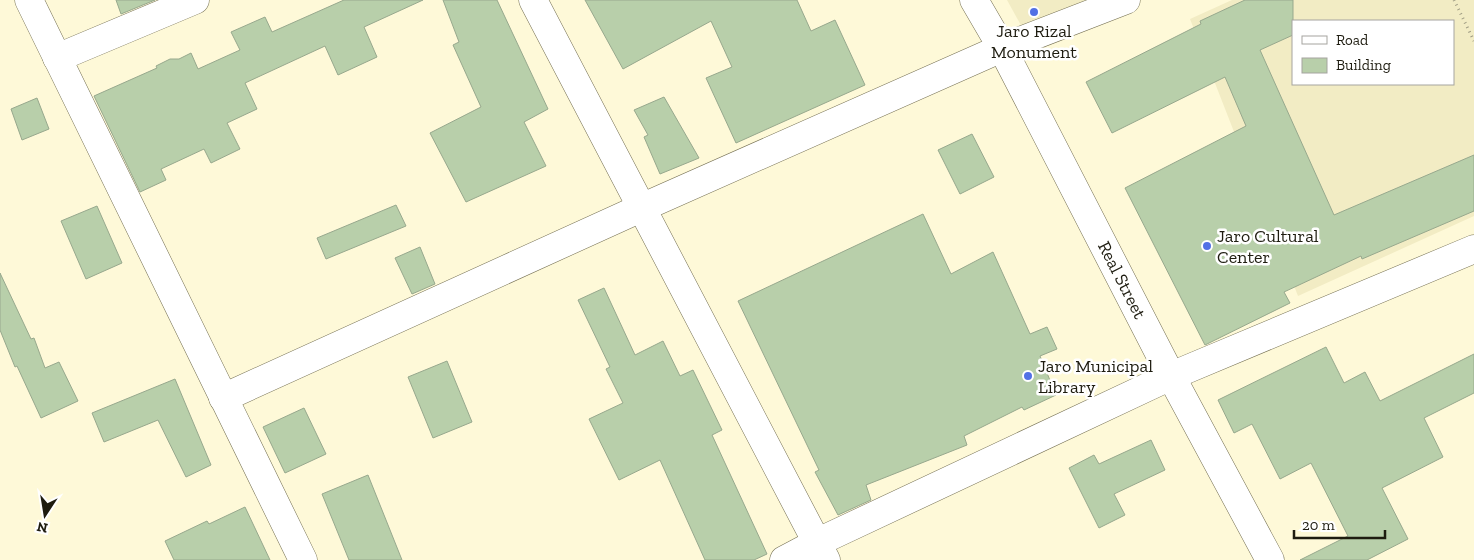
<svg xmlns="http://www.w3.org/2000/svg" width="1474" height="560" font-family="'Zilla Slab',serif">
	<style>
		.built { fill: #f2ecc4; fill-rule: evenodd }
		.building { fill: #b8cfaa; stroke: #97a88d }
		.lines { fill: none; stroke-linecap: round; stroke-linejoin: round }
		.minor-casing { stroke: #746f52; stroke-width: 29 }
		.tertiary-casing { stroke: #746f52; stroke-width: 29 }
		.secondary-casing { stroke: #746f52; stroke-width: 29 }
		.path { stroke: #a19e85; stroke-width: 3; stroke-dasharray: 1 4; stroke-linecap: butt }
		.minor { stroke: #fff; stroke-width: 28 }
		.tertiary { stroke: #fff; stroke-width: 28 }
		.secondary { stroke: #fff; stroke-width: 28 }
		.poi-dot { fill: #5270e5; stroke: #fff; stroke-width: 2 }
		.labels { text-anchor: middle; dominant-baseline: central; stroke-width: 5; stroke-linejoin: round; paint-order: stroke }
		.poi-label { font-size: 18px; fill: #1e1c10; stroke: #fff; text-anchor: start }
		.street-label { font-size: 18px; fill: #1e1c10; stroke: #fff }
	</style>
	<rect width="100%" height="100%" fill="#fef9d8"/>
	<g class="built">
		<polygon points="1007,0 1086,0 1023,29"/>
		<path d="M1232 0H1474V216L1298 296 1190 19ZM1293 21H1453V84H1293Z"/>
	</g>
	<g class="building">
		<polygon points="116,0 155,0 121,14"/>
		<polygon points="344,0 423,0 364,27 377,57 338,75 325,46 245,83 257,109 227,123 240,149 211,163 204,149 161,169 166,180 140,192 94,96 157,68 156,66 170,59 179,59 191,53 198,69 240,50 231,32 265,17 272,32"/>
		<polygon points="443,0 497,0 548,109 524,122 546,166 466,202 430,133 481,107 453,45 459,42"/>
		<polygon points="585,0 797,0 811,31 835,20 865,85 736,143 706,78 732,67 711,21 623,69"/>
		<polygon points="1245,0 1293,0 1293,35 1260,50 1334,215 1474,155 1474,211 1362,259 1361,256 1284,292 1290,303 1205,345 1125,188 1246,126 1225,77 1112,133 1086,82 1201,24 1200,21"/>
		<polygon points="664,97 699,158 660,174 644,137 648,135 634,110"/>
		<polygon points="37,98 49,129 22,140 11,109"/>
		<polygon points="972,134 994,177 960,194 938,150"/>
		<polygon points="396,205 406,226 326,259 317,238"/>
		<polygon points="97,206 122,263 86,279 61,221"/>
		<polygon points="923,214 951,274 993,252 1030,334 1047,327 1057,349 1040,356 1056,395 1024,410 1022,407 964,436 967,445 866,485 871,500 838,515 815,472 819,470 738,301"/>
		<polygon points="420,247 435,284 412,294 395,258"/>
		<polygon points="0,273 31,339 34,338 45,368 59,362 78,401 41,418 17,366 15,367 0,330"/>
		<polygon points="604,288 635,355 663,341 680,376 693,370 722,430 712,435 767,554 754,560 705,560 660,460 619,480 589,419 623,403 606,369 610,367 578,300"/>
		<polygon points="1326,347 1344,383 1365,372 1380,401 1474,354 1474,393 1424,418 1443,457 1382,488 1408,539 1367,560 1300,560 1348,536 1311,463 1280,479 1252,424 1234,433 1218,400"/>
		<polygon points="447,361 472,422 433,438 408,377"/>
		<polygon points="175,379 211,465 186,477 158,420 104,442 92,413"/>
		<polygon points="304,408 326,454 285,473 263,427"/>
		<polygon points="1151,440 1165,470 1114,494 1125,515 1099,528 1069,468 1094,455 1099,464"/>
		<polygon points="368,475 402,560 349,560 322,494"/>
		<polygon points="245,507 270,560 174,560 165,541 207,521 209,524"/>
	</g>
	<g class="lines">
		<g class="minor-casing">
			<g id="minor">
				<polyline points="29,0 303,560"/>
				<polyline points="533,0 826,560"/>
				<polyline points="57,58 195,0"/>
				<polyline points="223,398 641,208 1002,48"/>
				<polyline points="784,560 818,542 1171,376 1474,249"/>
			</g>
		</g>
		<g class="tertiary-casing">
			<polyline id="tertiary" points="1002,48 1126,0"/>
		</g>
		<g class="secondary-casing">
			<polyline id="secondary" points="974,0 1002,48 1171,376 1270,560"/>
		</g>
		<polyline class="path" points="1454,0 1474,41"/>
		<use href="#minor" class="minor"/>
		<use href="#tertiary" class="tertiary"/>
		<use href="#secondary" class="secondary"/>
	</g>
	<g class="poi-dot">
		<circle cx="1034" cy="12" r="5"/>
		<circle cx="1207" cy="246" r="5"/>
		<circle cx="1028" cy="376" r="5"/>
	</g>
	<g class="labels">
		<g class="poi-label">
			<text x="1034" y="31" text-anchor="middle">Jaro Rizal<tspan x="1034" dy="21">Monument</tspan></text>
			<text x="1217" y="236">Jaro Cultural<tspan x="1217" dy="21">Center</tspan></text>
			<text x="1038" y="366">Jaro Municipal<tspan x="1038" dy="21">Library</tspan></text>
		</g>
		<g class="street-label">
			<text transform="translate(1122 280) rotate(63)">Real Street</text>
		</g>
	</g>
	<rect x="1292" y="20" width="162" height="65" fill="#ffffff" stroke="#a5a49f"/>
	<rect x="1302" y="36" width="25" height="8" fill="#ffffff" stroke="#a5a49f"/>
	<text x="1336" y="45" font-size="15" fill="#1e1c10">Road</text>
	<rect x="1302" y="58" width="25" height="15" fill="#b8cfaa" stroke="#a5a49f"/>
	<text x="1336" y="70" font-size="15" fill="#1e1c10">Building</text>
	<g transform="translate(45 515) rotate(192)" stroke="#ffffff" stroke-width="4" paint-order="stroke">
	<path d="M0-4L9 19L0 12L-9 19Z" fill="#1e1c10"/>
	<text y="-8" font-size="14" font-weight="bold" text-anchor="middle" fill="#1e1c10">N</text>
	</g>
	<path d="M1294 530v8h91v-8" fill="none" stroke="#1e1c10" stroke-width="2.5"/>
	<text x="1302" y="530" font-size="15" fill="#1e1c10" stroke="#ffffff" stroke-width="4" paint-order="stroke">20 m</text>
</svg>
